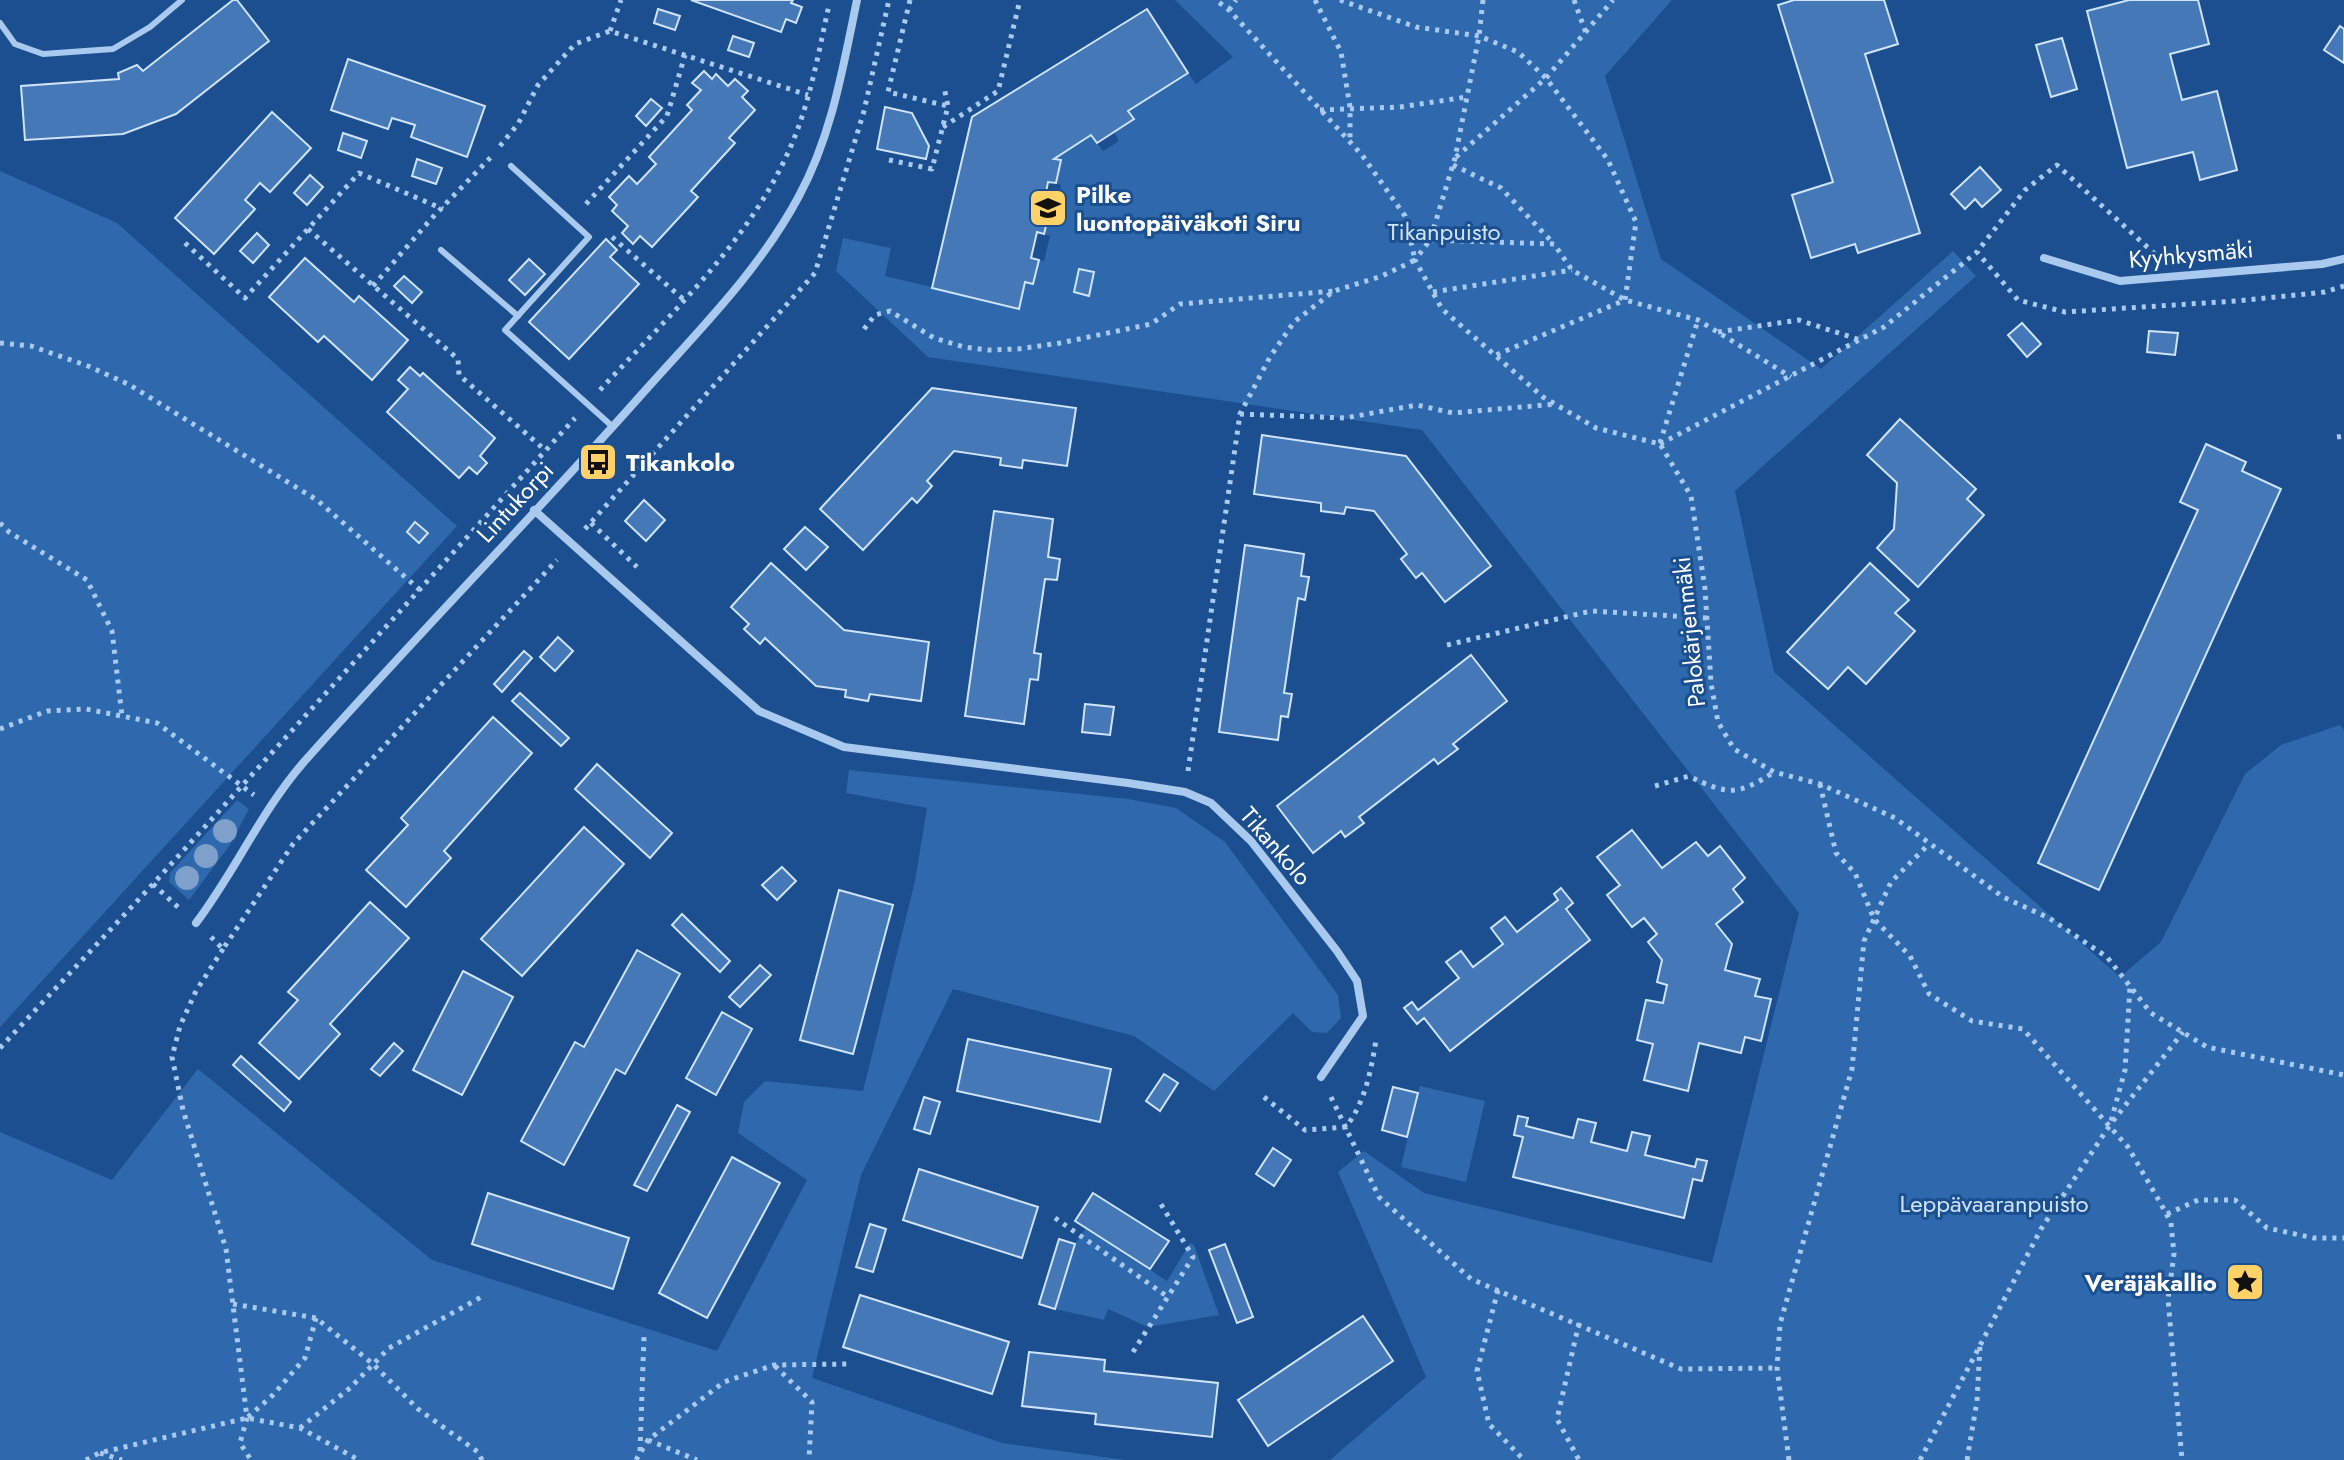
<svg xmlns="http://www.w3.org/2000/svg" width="2344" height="1460" font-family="Jost,sans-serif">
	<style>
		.green { fill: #2e69ad; fill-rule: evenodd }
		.building { fill: #4478b7; stroke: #cfe3fa; stroke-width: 2 }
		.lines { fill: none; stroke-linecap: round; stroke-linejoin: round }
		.path { stroke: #a9c9ee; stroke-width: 5; stroke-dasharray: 4 6; stroke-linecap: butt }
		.lane { stroke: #a9c9ee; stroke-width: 6 }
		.street { stroke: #a9c9ee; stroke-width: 8 }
		.tree { fill: #7ea0ca }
		.labels { text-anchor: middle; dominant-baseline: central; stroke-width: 6; stroke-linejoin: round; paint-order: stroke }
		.poi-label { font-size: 24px; font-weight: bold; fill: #fff; stroke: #1b4f8f; text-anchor: start }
		.park-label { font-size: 24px; fill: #cfe3fa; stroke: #1b4f8f }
		.street-label { font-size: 24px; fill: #fff; stroke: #1b4f8f }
	</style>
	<rect width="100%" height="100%" fill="#1b4f8f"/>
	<g class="green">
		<path d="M1175 0H1672L1605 76 1661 259 1821 369 1953 251 1976 276 1735 491 1774 672 2120 977 2161 942 2245 774 2281 745 2340 725 2344 730V1460H1330L1426 1377 1338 1172 1364 1151 1424 1193 1712 1263 1799 913 1422 430 928 357 836 271 843 238 891 248 885 276 1019 308 1025 282 1033 283 1039 260 1044 261 1050 236 1044 234 1050 210H1056L1061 185 1056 183 1061 161 1054 159 1091 135 1103 151 1119 141 1114 132 1133 119 1128 111 1188 73 1196 84 1233 57ZM1079 269 1094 272 1089 295 1074 292Z"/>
		<polygon points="0,171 117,223 457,526 0,1027"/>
		<polygon points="849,770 1128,799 1176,808 1225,842 1338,995 1341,1018 1327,1033 1312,1032 1293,1013 1214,1091 1134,1036 953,989 861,1175 812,1378 1002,1443 1126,1460 0,1460 0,1132 112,1180 198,1069 432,1260 717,1351 807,1180 738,1133 744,1102 765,1081 863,1091 915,881 927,808 846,793"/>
		<polygon points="237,800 249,809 230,845 189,900 169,882 170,873"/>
		<polygon points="1420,1086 1485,1101 1466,1182 1401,1167"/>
		<polygon points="1086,1228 1167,1281 1190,1243 1194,1245 1219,1315 1148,1327 1108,1309 1104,1320 1055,1309 1075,1244"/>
	</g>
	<g class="building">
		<polygon points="233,0 237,0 269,41 176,114 123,134 25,140 21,86 119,79 118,73 137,65 143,71"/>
		<polygon points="691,0 793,0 791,3 802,7 796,23 786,19 781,32"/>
		<polygon points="1794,0 1884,0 1898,44 1865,54 1920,233 1858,253 1855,244 1811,258 1792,195 1833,182 1778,5"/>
		<polygon points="2129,0 2198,0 2209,44 2170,54 2182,100 2217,91 2237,170 2200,180 2193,152 2127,168 2087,11"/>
		<polygon points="658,9 680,16 675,30 654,23"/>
		<polygon points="1147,9 1188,73 1128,111 1134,119 1097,143 1091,135 1054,159 1061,160 1056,183 1048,182 1043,208 1050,210 1044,234 1037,232 1031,258 1039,260 1033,284 1025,282 1019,309 932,288 972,117"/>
		<polygon points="2340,26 2344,29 2344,63 2324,50"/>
		<polygon points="733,36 754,43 749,57 728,50"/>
		<polygon points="2062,38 2077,89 2051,97 2036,45"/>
		<polygon points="348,59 485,106 467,157 411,137 415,125 392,118 388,129 331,110"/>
		<polygon points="704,71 712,79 716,74 728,86 735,79 748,91 742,97 755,110 729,138 735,143 691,191 698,197 652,247 640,236 633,244 622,233 628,226 612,211 617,205 609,197 629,176 637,184 656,164 649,157 692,110 687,105 701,90 692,83"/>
		<polygon points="651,99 662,108 646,126 636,116"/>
		<polygon points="885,107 912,113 929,146 926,159 877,149"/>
		<polygon points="272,112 311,148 270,192 260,183 245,200 255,209 214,254 175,218"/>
		<polygon points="343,133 367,141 361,158 338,150"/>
		<polygon points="417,159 442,168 436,184 412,176"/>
		<polygon points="1980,167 2001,190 1982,207 1975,199 1965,209 1951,194"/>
		<polygon points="310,175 323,187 307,205 294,193"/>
		<polygon points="257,233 269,245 253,263 240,251"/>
		<polygon points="606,239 617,250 610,257 639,284 569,359 529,322"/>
		<polygon points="305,258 354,302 359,296 408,340 372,380 324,336 318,342 269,297"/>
		<polygon points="529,259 545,274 525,295 509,280"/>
		<polygon points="1079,269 1094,272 1089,296 1074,292"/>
		<polygon points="404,276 422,292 412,303 394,286"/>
		<polygon points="2022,323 2041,344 2027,357 2008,335"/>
		<polygon points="2149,331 2178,333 2175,355 2147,352"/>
		<polygon points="410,367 420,376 423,373 495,438 480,456 487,463 477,474 469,467 459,478 387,412 408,389 398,380"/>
		<polygon points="932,388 1076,408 1067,466 1023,460 1022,468 1000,465 1001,458 954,451 927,481 932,486 917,503 912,498 863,550 820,509"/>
		<polygon points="1900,419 1976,489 1967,499 1984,515 1918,587 1877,548 1894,529 1897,483 1867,455"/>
		<polygon points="1262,435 1406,456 1491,566 1445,602 1422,573 1416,578 1401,559 1407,554 1374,511 1346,507 1344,514 1321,511 1321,503 1254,494"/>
		<polygon points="2206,444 2246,462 2242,471 2281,489 2099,890 2038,863 2198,510 2180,502"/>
		<polygon points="644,500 665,520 646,541 625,521"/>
		<polygon points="994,511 1053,519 1048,557 1060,559 1057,580 1045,579 1034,653 1041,654 1038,680 1030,679 1024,724 965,716"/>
		<polygon points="415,522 428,533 419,543 407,532"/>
		<polygon points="805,527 828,547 806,570 784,549"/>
		<polygon points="1245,545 1304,554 1301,576 1309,577 1305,600 1298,598 1284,693 1292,694 1288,717 1281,716 1278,740 1219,732"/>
		<polygon points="771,563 844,630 929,642 921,701 870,694 868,701 845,697 846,690 816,686 765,638 760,644 744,629 749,624 731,607"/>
		<polygon points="1870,563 1909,600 1895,613 1915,631 1866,684 1848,667 1828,689 1787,652"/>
		<polygon points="558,637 573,651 555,671 540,657"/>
		<polygon points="524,651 532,658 502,692 494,684"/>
		<polygon points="1471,655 1507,701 1453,744 1458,749 1438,764 1434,759 1359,817 1364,823 1345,837 1341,831 1313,853 1277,806"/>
		<polygon points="520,693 569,738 561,746 512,701"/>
		<polygon points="1085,704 1114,707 1110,735 1082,732"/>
		<polygon points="493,717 532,753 444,851 451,858 406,907 366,870 408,825 401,818"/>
		<polygon points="597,764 672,833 650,858 575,789"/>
		<polygon points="584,827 624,864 522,976 481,939"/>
		<polygon points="1632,830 1662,868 1696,842 1708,856 1720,846 1745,878 1733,889 1743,902 1716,924 1732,944 1725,970 1760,979 1755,996 1771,999 1761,1041 1745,1037 1741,1053 1699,1043 1688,1091 1644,1080 1653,1044 1637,1040 1646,1000 1663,1003 1667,985 1657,982 1662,960 1648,942 1657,934 1644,918 1632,927 1607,895 1620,885 1597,857"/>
		<polygon points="782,867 796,881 777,900 762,885"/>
		<polygon points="1561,888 1573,903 1566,909 1590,940 1450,1051 1424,1018 1417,1024 1404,1008 1412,1002 1418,1010 1459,978 1446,962 1461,951 1473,967 1503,944 1491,928 1505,917 1517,932 1558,900 1554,894"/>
		<polygon points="839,890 893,905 853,1054 800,1040"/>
		<polygon points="370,902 409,938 330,1024 340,1034 299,1079 259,1043 298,1000 288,992"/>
		<polygon points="682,914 730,961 720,972 672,925"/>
		<polygon points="637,950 680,974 625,1074 616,1069 564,1165 521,1141 575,1042 584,1047"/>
		<polygon points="760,965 771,975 740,1007 729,997"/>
		<polygon points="463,971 513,997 462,1095 413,1070"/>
		<polygon points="722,1012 752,1029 716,1095 686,1078"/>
		<polygon points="968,1039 1111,1069 1100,1122 957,1091"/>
		<polygon points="394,1043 403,1051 380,1076 371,1069"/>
		<polygon points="241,1056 291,1102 284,1111 233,1065"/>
		<polygon points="1164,1074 1178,1083 1160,1111 1146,1101"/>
		<polygon points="1393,1087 1418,1093 1407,1137 1382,1130"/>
		<polygon points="924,1097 940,1102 930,1134 914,1129"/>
		<polygon points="677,1105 690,1112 647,1191 634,1185"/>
		<polygon points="1518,1116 1528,1118 1526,1126 1573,1138 1578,1119 1596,1123 1591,1142 1627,1151 1632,1132 1650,1136 1645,1155 1695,1167 1697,1159 1707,1161 1702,1181 1693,1179 1684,1218 1513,1177 1523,1137 1514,1135"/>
		<polygon points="1273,1148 1291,1160 1274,1186 1256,1174"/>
		<polygon points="732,1157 780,1183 707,1318 659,1293"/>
		<polygon points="919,1169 1038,1207 1022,1258 903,1220"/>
		<polygon points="488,1193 629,1238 613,1289 472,1244"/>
		<polygon points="1093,1193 1169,1241 1150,1269 1075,1221"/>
		<polygon points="870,1224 886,1229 873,1272 856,1267"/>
		<polygon points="1059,1239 1075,1244 1055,1309 1039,1304"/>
		<polygon points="1225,1244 1253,1317 1237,1323 1209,1250"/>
		<polygon points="860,1295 1009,1342 992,1394 843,1347"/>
		<polygon points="1363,1316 1393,1361 1268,1446 1238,1400"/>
		<polygon points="1029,1352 1105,1360 1104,1371 1218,1383 1212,1437 1095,1424 1096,1414 1022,1406"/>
	</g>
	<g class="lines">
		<g class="path">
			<polyline points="910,0 888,92 948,106"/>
			<polyline points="1315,0 1341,52 1350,107 1350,140"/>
			<polyline points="1340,0 1416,27 1479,36 1518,52 1546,78 1608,160 1636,222 1625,300 1496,355"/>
			<polyline points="1483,0 1479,36 1455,158 1430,240 1415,260 1442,309 1543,397 1596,428 1660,444 1691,496 1705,589 1711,683 1718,722 1734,749 1774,772 1820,784 1895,818 2003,897 2049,918 2107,957 2151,1013 2207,1047 2344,1075"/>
			<polyline points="1574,0 1586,33"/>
			<polyline points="1229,10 1236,0"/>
			<polyline points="610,31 621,0"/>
			<polyline points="1320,110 1400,107 1467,97"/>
			<polyline points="943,127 998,91 1020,0"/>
			<polyline points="500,146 518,124 538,85 575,44 610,31 808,95"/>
			<polyline points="1456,157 1546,78 1613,0"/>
			<polyline points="889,160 932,169 948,106 944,87"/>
			<polyline points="1453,165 1501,188 1554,244"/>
			<polyline points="586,204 667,116 685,55"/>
			<polyline points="308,229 458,359 459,375 545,450"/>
			<polyline points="612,237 683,299"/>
			<polyline points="1430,240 1554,244 1572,270 1625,300 1698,320 1791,377"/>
			<polyline points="185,243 245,298 359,173 443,209"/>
			<polyline points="2155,254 2057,165 2025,190 1977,252 2018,300 2065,312 2236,301 2325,292 2344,286"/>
			<polyline points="373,286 431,219 491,157"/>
			<polyline points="1433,292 1572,270"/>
			<polyline points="864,329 875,315 890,311 934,338 964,347 988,350 1018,349 1060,343 1151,324 1180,304 1334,291"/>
			<polyline points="1718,332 1799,320 1860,340"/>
			<polyline points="0,343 31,346 88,366 128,384 317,500 420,590"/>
			<path d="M600 390C670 314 753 239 793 141 811 98 819 50 829 5"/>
			<polyline points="1240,414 1345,418 1417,405 1453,413 1556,404"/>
			<polyline points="2337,437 2344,436"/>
			<polyline points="1660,443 1698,320"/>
			<polyline points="1660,444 1884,327 1977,252"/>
			<polyline points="0,523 9,532 87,580 112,631 122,716"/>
			<polyline points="591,523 637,567"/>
			<polyline points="585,529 815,273 864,111 889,0"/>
			<polyline points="1447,645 1591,611 1707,618"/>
			<polyline points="0,729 47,711 86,709 157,723 254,795"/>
			<polyline points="1188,771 1240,414 1270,357 1294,322 1334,291 1382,276 1415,260 1405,216 1362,155 1229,10 1216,0"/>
			<polyline points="1820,784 1836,853 1855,873 1874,919 1910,956 1929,994 1972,1021 2023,1029 2128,1147 2161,1204 2171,1223 2174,1254 2168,1299 2182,1460"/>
			<path d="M1655 786 1689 776C1727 795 1738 796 1774 772"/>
			<polyline points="153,884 180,909"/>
			<polyline points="211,937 223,949 293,844 557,560"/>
			<polyline points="223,949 196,991 180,1026 172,1057 183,1110 226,1249 247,1418 240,1443 251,1460"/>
			<polyline points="0,1048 153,884 575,418"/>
			<path d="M1264 1097 1305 1130 1346 1127C1365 1102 1371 1071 1376 1040"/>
			<polyline points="1331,1097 1379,1197 1471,1279 1681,1369 1777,1368"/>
			<polyline points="2113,1121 2183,1032"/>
			<polyline points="2167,1214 2198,1200 2235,1200 2267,1228 2314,1238 2344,1238"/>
			<polyline points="1055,1218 1168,1297"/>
			<polyline points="1498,1290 1477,1371 1489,1424 1524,1460"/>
			<polyline points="233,1304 316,1318 373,1364 418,1409 478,1452 482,1460"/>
			<polyline points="1579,1323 1557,1419 1579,1460"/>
			<polyline points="1133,1352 1193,1257 1159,1201"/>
			<polyline points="775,1366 812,1402 809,1460"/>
			<polyline points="248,1417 273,1395 305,1358 316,1318"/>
			<polyline points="300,1428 350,1388 389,1348 485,1295"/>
			<polyline points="648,1440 697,1460"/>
			<polyline points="640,1451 644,1336"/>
			<polyline points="100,1453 122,1460"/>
			<polyline points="86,1460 99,1453 247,1418 300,1428 359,1460"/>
			<polyline points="636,1460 648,1440 724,1382 774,1365 847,1364"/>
			<polyline points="1789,1460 1777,1368 1780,1324 1852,1069 1864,941 1891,882 1929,844"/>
			<polyline points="1920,1460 2041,1229 2110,1125 2125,1070 2130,987"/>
			<polyline points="1967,1460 1977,1401 1980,1346"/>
		</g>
		<g class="lane">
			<polyline points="0,23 15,44 43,54 113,49 150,27 182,0"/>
			<polyline points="511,166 589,237 505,330 613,427"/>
			<polyline points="441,250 518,316"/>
		</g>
		<g class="street">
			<polyline points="2044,258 2120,281 2322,264 2344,259"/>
			<polyline points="534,510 759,711 844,747 1128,783 1185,792 1211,803 1251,841 1337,951 1357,981 1363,1016 1321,1077"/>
			<path d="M196 923C234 873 262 810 303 763 414 638 531 519 642 394 698 331 759 271 799 196 832 135 843 67 857 0"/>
		</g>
	</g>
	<g class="tree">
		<circle cx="225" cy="831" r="12"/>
		<circle cx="206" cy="856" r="12"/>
		<circle cx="187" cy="878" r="12"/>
	</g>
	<defs>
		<g id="school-square" transform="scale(2)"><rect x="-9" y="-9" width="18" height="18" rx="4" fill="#ffd166" stroke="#1b4f8f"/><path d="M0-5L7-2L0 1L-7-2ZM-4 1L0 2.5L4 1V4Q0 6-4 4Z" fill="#111"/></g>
		<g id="bus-square" transform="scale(2)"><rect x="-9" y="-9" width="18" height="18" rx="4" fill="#ffd166" stroke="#1b4f8f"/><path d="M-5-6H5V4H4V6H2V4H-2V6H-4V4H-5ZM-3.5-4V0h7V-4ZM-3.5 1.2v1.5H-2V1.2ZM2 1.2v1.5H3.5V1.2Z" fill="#111"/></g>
		<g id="sight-square" transform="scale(2)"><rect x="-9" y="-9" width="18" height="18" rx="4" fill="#ffd166" stroke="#1b4f8f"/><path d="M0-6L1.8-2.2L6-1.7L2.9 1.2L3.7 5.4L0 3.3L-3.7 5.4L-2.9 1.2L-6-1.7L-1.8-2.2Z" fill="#111"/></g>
	</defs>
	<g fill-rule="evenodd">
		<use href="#school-square" x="1048" y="208"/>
		<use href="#bus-square" x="598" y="462"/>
		<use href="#sight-square" x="2245" y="1282"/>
	</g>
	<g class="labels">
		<g class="poi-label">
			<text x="1076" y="194">Pilke<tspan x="1076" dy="28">luontopäiväkoti Siru</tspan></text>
			<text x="626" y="462">Tikankolo</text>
			<text x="2217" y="1282" text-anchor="end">Veräjäkallio</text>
		</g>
		<g class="park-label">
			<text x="1444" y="231">Tikanpuisto</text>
			<text x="1994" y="1203">Leppävaaranpuisto</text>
		</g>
		<g class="street-label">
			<text transform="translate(2191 254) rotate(-5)">Kyyhkysmäki</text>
			<text transform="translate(515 502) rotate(-47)">Lintukorpi</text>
			<text transform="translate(1689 632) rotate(-96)">Palokärjenmäki</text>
			<text transform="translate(1276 846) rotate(49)">Tikankolo</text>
		</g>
	</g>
</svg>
